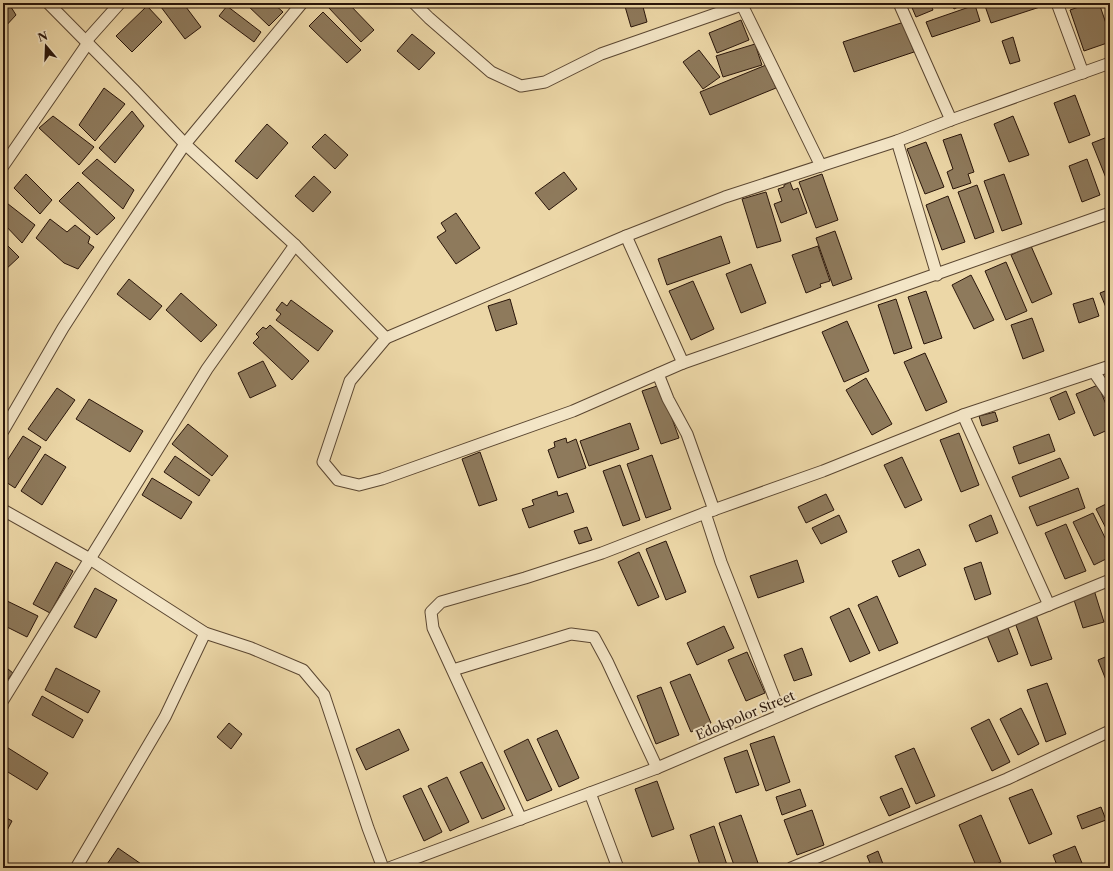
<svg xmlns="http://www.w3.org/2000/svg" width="1113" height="871" font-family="'Libre Caslon Text',serif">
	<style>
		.building { fill: #8e7a5c; stroke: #29150a }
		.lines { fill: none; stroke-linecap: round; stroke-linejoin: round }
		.minor-casing { stroke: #5a4631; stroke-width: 13 }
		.minor { stroke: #f3e5c6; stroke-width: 11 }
		.labels { text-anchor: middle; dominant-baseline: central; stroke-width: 4; stroke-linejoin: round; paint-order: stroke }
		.street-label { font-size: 13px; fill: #29150a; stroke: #f3e5c6 }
	</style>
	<rect width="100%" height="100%" fill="#ecd7a7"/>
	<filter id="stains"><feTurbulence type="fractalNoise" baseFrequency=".005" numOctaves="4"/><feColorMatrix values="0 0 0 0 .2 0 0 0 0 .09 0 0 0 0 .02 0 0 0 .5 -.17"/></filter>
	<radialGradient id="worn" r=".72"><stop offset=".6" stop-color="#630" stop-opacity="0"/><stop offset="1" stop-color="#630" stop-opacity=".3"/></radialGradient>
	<g class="building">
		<polygon points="3,3 13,3 11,7 16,15 3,29"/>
		<polygon points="158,3 183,3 201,27 185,39"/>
		<polygon points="245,3 273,3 283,12 269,26"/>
		<polygon points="332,3 348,3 374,30 361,42 328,7"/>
		<polygon points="624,3 642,3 647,22 631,27"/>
		<polygon points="910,3 930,3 933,10 916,17"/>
		<polygon points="951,3 966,3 954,9"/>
		<polygon points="984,3 1041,3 1043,6 991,23"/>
		<polygon points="1090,3 1099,3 1110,35 1110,42 1084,51 1070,10"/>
		<polygon points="975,5 980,21 932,37 926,22"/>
		<polygon points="147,6 162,22 132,52 116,36"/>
		<polygon points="227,6 261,32 254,42 219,16"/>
		<polygon points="323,12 361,50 347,63 309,26"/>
		<polygon points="741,20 749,40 717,53 709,33"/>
		<polygon points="904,22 914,52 854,72 843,42"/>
		<polygon points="412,34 435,53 419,70 397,51"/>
		<polygon points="1013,37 1020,61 1010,64 1002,41"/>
		<polygon points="755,44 762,65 723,77 716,56"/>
		<polygon points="699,50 720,77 703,89 683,62"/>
		<polygon points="766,65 776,88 710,115 700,92"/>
		<polygon points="104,88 125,104 95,141 79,125"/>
		<polygon points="1075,95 1090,135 1069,143 1054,103"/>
		<polygon points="132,111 144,126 115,163 99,148"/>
		<polygon points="53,116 94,147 79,165 39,128"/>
		<polygon points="1013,116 1029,155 1009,162 994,124"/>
		<polygon points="267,124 288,143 257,179 235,161"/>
		<polygon points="325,134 348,155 335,169 312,147"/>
		<polygon points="961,134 974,172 968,174 971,183 953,189 947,172 953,169 943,140"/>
		<polygon points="1110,136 1110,188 1092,143"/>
		<polygon points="926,142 944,187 925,194 907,149"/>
		<polygon points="97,159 134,190 123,209 82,173"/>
		<polygon points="1087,159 1100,195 1082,202 1069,166"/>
		<polygon points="564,172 577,189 549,210 535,193"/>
		<polygon points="26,174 52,200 40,214 14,188"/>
		<polygon points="822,174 838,220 816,228 799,182"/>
		<polygon points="1004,174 1022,224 1002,231 984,181"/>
		<polygon points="314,176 331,192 313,212 295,196"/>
		<polygon points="78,182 115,218 97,235 59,201"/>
		<polygon points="790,182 793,190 798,188 807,213 781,223 774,204 782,201 778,189 784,187 784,185"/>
		<polygon points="977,185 994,232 975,239 958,192"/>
		<polygon points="766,192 781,241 757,248 742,199"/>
		<polygon points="948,196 965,242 942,250 926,205"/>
		<polygon points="3,200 35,225 22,243 3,223"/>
		<polygon points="456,213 480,248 456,264 437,237 446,231 441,223"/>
		<polygon points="50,219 67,232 75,225 90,237 88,243 94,247 78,269 64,263 36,238"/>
		<polygon points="835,231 852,279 833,286 816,238"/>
		<polygon points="721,236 730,263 667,285 658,259"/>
		<polygon points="4,242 19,257 4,271 3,270"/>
		<polygon points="818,246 830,281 820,284 821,287 806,293 792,255"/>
		<polygon points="1031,246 1052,294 1032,303 1011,255"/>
		<polygon points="1006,262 1027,311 1006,320 985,271"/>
		<polygon points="751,264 766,303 741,313 726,274"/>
		<polygon points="971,275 994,320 974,329 952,285"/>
		<polygon points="129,279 162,306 150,320 117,294"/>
		<polygon points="693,281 714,329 691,340 669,291"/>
		<polygon points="1110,289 1110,317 1100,293"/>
		<polygon points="926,291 942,338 924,344 908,297"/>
		<polygon points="181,293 217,325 201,342 166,310"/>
		<polygon points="1093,298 1099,316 1079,323 1073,304"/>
		<polygon points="510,299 517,324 496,331 488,306"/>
		<polygon points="896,299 912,348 894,354 878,305"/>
		<polygon points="291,300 333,331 318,351 276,320 281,314 276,310 282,302 287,306"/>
		<polygon points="1032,318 1044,351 1023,359 1011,325"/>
		<polygon points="847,321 869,371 844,382 822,332"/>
		<polygon points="270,325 309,361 292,380 253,343 259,337 256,334 263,327 266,329"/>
		<polygon points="925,353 947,402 926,411 904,362"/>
		<polygon points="263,361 276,386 250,398 238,373"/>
		<polygon points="866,378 892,424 872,435 846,390"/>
		<polygon points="660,385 679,438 661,444 642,391"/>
		<polygon points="1098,385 1110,414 1110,429 1094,436 1076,394"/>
		<polygon points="57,388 75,400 46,441 28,429"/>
		<polygon points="1066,391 1075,413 1059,420 1050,398"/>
		<polygon points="89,399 143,431 130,452 76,419"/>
		<polygon points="995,412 998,421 982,426 979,416"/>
		<polygon points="630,423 639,449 589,466 580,441"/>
		<polygon points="188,424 228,456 212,476 172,444"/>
		<polygon points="959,433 979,485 961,492 940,440"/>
		<polygon points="1049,434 1055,451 1019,464 1013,447"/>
		<polygon points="23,436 41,447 15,488 3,480 3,467"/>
		<polygon points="566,438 567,443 576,439 586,468 558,478 548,450 555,447 554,442"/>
		<polygon points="480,452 497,500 479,506 462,459"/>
		<polygon points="45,454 66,467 42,505 21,491"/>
		<polygon points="652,455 671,509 646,518 627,464"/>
		<polygon points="175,456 210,480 199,496 164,472"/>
		<polygon points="902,457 922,500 905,508 884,465"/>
		<polygon points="1060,458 1069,478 1020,497 1012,477"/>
		<polygon points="620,465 640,520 623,526 603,471"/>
		<polygon points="152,478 192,502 181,519 142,495"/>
		<polygon points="1078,488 1085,508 1037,526 1029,507"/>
		<polygon points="557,491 558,496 567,493 574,512 529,528 522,509 534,505 532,500"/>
		<polygon points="826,494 834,510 806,523 798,507"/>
		<polygon points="1110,502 1110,536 1096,509"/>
		<polygon points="1093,513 1110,548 1110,557 1094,565 1073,522"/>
		<polygon points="839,515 847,532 821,544 812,528"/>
		<polygon points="991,515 998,533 976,542 969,525"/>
		<polygon points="1066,524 1086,571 1065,579 1045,533"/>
		<polygon points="587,527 592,540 579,544 574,531"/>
		<polygon points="666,541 686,592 666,600 646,549"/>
		<polygon points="919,549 926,565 899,577 892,561"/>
		<polygon points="639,552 659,597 638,606 618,562"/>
		<polygon points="797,560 804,582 758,598 750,576"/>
		<polygon points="56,562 73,571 50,613 33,604"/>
		<polygon points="981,562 991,594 975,600 964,568"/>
		<polygon points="95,588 117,600 96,638 74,627"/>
		<polygon points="1094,590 1104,622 1083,628 1073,597"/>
		<polygon points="877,596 898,643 879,651 858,605"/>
		<polygon points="3,599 38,616 27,637 3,625"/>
		<polygon points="849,608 870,653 850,662 830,617"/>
		<polygon points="1035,612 1052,659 1031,666 1014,620"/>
		<polygon points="1007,625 1018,654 998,662 986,633"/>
		<polygon points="724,626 734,648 697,665 687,643"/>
		<polygon points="802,648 812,675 794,681 784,655"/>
		<polygon points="747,652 765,693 746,701 728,660"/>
		<polygon points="1110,655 1110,690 1098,660"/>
		<polygon points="3,665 13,673 3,685"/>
		<polygon points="56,668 100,691 88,713 45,690"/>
		<polygon points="690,674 711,723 691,732 670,682"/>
		<polygon points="1047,683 1066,734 1046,742 1027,690"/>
		<polygon points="661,687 679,735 656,744 637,696"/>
		<polygon points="42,696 83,720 73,738 32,715"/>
		<polygon points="1021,708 1039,744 1018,755 1000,719"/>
		<polygon points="989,719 1010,762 992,771 971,728"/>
		<polygon points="229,723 242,734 231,749 217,737"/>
		<polygon points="399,729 409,750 366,770 356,749"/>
		<polygon points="557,730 579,778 559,787 537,739"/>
		<polygon points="774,736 790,782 766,791 750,744"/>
		<polygon points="528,739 552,790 527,801 504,751"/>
		<polygon points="5,746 48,773 37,790 3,769 3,749"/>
		<polygon points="914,748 935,796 916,804 895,756"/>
		<polygon points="747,750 759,785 736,793 724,758"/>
		<polygon points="482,762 505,809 482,819 460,772"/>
		<polygon points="447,777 469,822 450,831 428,786"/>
		<polygon points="657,781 674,829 652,837 635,789"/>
		<polygon points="421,788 442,832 424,841 403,796"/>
		<polygon points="902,788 910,807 889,816 880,797"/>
		<polygon points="800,789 806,806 782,815 776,797"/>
		<polygon points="1032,789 1052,834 1029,844 1009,798"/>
		<polygon points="1101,807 1106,820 1082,829 1077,816"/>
		<polygon points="812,810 824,845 797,855 784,820"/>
		<polygon points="741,815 758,863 743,868 735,868 719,823"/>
		<polygon points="981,815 1001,862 987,868 977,868 959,825"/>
		<polygon points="3,816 12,821 3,838"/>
		<polygon points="714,826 728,868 701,868 690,835"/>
		<polygon points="1075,846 1084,868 1058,868 1053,855"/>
		<polygon points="118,848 147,868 107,868 105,867"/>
		<polygon points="878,851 883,864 872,868 867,856"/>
	</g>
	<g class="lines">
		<g class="minor-casing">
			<g id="minor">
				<polyline points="48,3 133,89 185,144 295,245 386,338 350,381 323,462 338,480 359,485 382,479 573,411 683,363 1110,213"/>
				<polyline points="414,3 429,18 491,72 521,86 545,82 601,54 747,3"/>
				<polyline points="899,3 951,120"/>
				<polyline points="1057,3 1083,73"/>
				<polyline points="742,5 821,166"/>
				<polyline points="86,41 120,3"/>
				<polyline points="897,141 937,275"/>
				<polyline points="3,166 88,43"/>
				<polyline points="626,236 683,363"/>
				<polyline points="386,338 626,236 725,197 897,141 951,120 1110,63"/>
				<polyline points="1094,372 1110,395"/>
				<polyline points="658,374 668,399 687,434 714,510"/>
				<polyline points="963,415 1049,605"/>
				<polyline points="3,431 63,328 105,263 185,144 302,3"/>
				<polyline points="3,510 90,559 205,633 251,648 303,670 324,695 368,828 383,868"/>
				<polyline points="705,513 721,562 781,715"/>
				<polyline points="453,670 571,634 594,637 607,661 657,768"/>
				<polyline points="3,700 207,369 295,245"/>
				<polyline points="590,793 618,868"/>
				<polyline points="521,819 433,628 431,612 441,602 525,578 602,553 705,513 823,471 963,415 1110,366"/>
				<polyline points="76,868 165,717 205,633"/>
				<polyline points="389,868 657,768 814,701 1110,580"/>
				<polyline points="791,868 1007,779 1110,731"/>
			</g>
		</g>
		<use href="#minor" class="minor"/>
	</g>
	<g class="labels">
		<g class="street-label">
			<text transform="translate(745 715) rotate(-23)">Edokpolor Street</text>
		</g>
	</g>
	<rect width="1113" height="871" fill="none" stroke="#ecd7a7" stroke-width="16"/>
	<rect x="4" y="4" width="1105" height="863" fill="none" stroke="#29150a" stroke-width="2"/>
	<rect x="8" y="8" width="1097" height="855" fill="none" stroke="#29150a"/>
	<g transform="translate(46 46) rotate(341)" stroke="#f3e5c6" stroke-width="3" paint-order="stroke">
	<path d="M0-3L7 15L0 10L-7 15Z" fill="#29150a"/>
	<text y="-6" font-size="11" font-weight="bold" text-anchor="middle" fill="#29150a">N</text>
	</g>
	<rect width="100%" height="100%" filter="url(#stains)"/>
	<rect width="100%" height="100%" fill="url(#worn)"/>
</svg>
